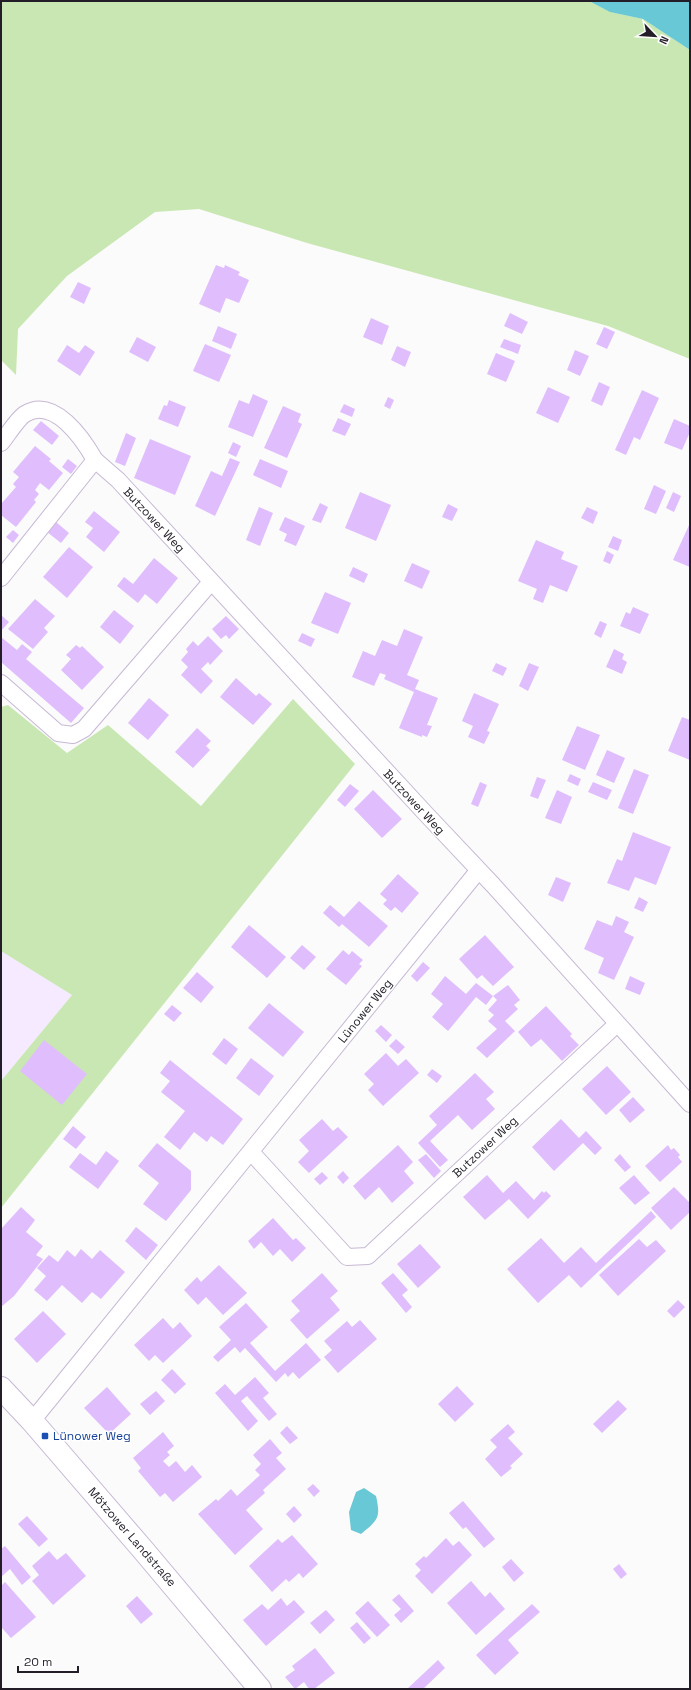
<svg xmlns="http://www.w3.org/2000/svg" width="691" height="1690" font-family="'Space Grotesk',sans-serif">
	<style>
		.built { fill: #f5eaff }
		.green { fill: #c9e7b2 }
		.water { fill: #69c8d5 }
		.building { fill: #e0befd }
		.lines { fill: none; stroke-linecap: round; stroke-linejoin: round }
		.minor-casing { stroke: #c7b8d4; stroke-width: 18 }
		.secondary-casing { stroke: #c7b8d4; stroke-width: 24 }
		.minor { stroke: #fff; stroke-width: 16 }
		.secondary { stroke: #fff; stroke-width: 22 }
		.transit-dot { fill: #1a4fb4; stroke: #fff; stroke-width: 1.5 }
		.labels { text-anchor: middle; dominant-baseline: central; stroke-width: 3; stroke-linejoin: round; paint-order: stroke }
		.street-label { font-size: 12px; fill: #221d27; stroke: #fff }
		.transit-label { font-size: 12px; fill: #164399; stroke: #fff; text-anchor: start }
	</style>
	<rect width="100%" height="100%" fill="#fbfbfb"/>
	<polygon class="built" points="1,951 72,995 1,1081"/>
	<g class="green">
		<polygon points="1,1 589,1 611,12 643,19 690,50 690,359 608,326 307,243 199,209 155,212 67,276 18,329 16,375 1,360"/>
		<polygon points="293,699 355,764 1,1208 1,1081 72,995 1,951 1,707 8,705 67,753 108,725 201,806"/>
	</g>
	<g class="water">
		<polygon points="589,1 690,1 690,50 643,19 610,12"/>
		<path d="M364 1488 376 1496C381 1518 378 1520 361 1534L351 1530 349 1512 356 1492Z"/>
	</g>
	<g class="building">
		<polygon points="216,265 224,268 225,265 240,272 238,275 249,280 239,303 226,298 220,313 199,304"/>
		<polygon points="78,282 91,288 84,304 70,297"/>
		<polygon points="510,313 528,322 522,334 504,326"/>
		<polygon points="371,318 389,326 382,345 363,337"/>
		<polygon points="218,326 237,334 231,349 212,341"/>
		<polygon points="604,327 615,332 607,349 596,344"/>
		<polygon points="137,337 156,347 148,362 129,352"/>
		<polygon points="504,339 521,345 518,354 500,347"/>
		<polygon points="205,344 231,355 219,382 193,371"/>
		<polygon points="67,345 79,353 85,345 95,352 80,376 57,361"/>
		<polygon points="397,346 411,352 405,367 391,360"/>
		<polygon points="575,350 589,356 580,376 567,370"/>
		<polygon points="496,353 515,361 506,382 487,374"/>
		<polygon points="599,382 610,387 602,406 591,401"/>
		<polygon points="548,387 570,397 558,423 536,413"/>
		<polygon points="642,390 659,398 640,440 634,437 626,455 615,450"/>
		<polygon points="253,394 268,401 253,437 228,427 239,400 249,404"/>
		<polygon points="388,397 394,400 390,409 384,406"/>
		<polygon points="169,400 186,407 178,427 158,419 164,405 167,406"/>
		<polygon points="344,404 355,409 352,417 340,412"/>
		<polygon points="283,406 301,414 298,422 302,424 287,458 264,448"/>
		<polygon points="338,418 351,424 345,436 332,431"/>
		<polygon points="674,419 690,426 690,432 682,450 664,443"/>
		<polygon points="41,421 59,436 52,445 33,430"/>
		<polygon points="126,433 136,438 125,466 115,462"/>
		<polygon points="150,439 191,456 175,495 134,478"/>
		<polygon points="233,442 241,446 236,457 228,453"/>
		<polygon points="35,446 51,459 49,461 63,473 49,490 40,483 35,490 39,494 34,500 36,502 16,527 1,515 1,504 16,487 13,484 19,477 13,472"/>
		<polygon points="230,458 240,462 215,516 195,506 211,471 222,476"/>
		<polygon points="68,459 77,466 71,474 62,467"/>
		<polygon points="260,459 288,471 281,488 253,475"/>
		<polygon points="654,485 666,491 656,514 644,509"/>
		<polygon points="360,492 391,505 376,541 345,528"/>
		<polygon points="673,492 681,496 674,512 666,508"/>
		<polygon points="320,503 328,507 321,523 312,520"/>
		<polygon points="448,504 458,509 452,521 442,517"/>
		<polygon points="259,507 273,513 260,546 246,540"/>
		<polygon points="587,507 598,512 593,524 581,518"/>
		<polygon points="94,511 120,532 104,552 86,537 93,528 85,522"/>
		<polygon points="285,517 305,526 296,546 284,541 287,534 279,530"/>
		<polygon points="56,522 69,533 61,543 47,532"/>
		<polygon points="690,523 690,567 673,560"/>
		<polygon points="13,530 19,535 13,543 6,537"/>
		<polygon points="613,536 622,540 618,551 608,547"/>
		<polygon points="536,540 564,552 561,559 578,566 567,592 550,585 543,603 533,599 537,589 518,581"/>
		<polygon points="69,547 93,567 67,598 43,577"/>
		<polygon points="607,551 614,555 610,564 603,561"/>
		<polygon points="154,558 178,578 157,604 145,594 138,603 117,586 124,577 133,584"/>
		<polygon points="412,563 430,571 422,589 404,581"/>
		<polygon points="353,567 368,574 364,583 349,576"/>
		<polygon points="325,592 351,603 338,634 311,623"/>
		<polygon points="35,599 55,616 44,628 48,632 33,649 8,629"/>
		<polygon points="633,607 649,614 640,634 620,626 626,612 630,614"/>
		<polygon points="114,610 134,626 120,644 100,627"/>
		<polygon points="1,615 9,622 1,631"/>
		<polygon points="226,616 239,629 229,639 226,635 221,639 212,629"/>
		<polygon points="600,621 607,624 601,638 594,634"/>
		<polygon points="404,629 423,637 407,675 419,680 415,689 438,698 427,725 432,726 427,737 422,735 422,737 399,728 414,692 384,679 386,675 380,673 374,686 352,677 363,651 375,656 382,640 397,646"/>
		<polygon points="302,633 315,639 311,647 298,641"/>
		<polygon points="208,636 223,651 210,665 208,662 201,669 213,681 201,694 181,675 188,667 181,660 188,652 186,649 193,641 198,646"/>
		<polygon points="1,637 17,650 22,644 32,652 26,659 84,708 71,723 1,662"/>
		<polygon points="76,645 80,648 82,646 104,667 82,690 61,670 71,659 66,655"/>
		<polygon points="614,649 624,654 622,659 627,662 622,674 606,667"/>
		<polygon points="496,663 507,668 503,676 492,671"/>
		<polygon points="529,663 539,667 528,691 519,686"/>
		<polygon points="236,678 256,696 259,693 272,704 253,725 220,697"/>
		<polygon points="474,693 499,704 487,731 490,732 484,744 468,737 473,726 462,721"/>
		<polygon points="149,698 169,715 148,740 128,723"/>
		<polygon points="682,717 690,720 690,760 668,751"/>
		<polygon points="577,726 600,735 585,770 562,760"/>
		<polygon points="197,728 211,741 206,746 210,750 193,768 175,752"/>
		<polygon points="607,750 625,758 614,783 596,775"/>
		<polygon points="634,769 649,775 633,814 618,808"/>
		<polygon points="570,774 581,779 578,786 567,781"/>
		<polygon points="537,777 546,780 538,799 530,796"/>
		<polygon points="480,782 487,785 478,807 471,804"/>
		<polygon points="593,782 612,790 607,800 588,792"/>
		<polygon points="350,784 359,791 345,807 337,800"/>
		<polygon points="373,790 402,819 382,838 354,809"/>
		<polygon points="557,790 572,797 561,824 545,818"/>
		<polygon points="633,832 671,847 656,885 635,877 629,891 607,883 617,859 622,861"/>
		<polygon points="398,874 419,893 402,913 395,907 391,911 383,904 387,900 380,894"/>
		<polygon points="556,877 571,883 563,902 548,895"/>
		<polygon points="639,897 648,902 643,912 634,908"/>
		<polygon points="359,901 388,926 369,947 342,924 339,927 323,913 330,905 344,917"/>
		<polygon points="616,916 629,922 624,932 634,937 614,980 598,973 604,958 584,949 597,920 612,926"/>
		<polygon points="249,925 286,957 267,978 231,947"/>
		<polygon points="485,935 514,967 493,986 482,975 477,979 459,959"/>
		<polygon points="302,945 316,957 304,970 290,958"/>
		<polygon points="343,950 349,955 352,951 363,960 359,964 362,966 346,985 326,969"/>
		<polygon points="423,962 430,968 417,982 411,976"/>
		<polygon points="197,972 214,987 201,1003 183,988"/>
		<polygon points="445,976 466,994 476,983 493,996 486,1005 476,997 448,1031 432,1017 443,1004 431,994"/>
		<polygon points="630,976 645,983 640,995 625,989"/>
		<polygon points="508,985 520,1000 514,1005 518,1009 505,1021 515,1031 487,1058 476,1048 497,1029 488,1021 494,1015 488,1010 497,1000 493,996"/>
		<polygon points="269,1003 304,1032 283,1057 248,1028"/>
		<polygon points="172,1005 182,1013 174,1022 164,1014"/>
		<polygon points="546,1006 572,1034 570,1036 579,1045 562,1061 541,1039 531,1047 518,1032"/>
		<polygon points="381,1025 392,1035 386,1042 375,1031"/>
		<polygon points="224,1038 238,1049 226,1065 212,1054"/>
		<polygon points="396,1039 405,1047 398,1054 389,1046"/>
		<polygon points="44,1040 87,1074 62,1105 20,1071"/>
		<polygon points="386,1053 398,1066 406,1059 419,1073 383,1106 368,1090 374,1084 364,1074"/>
		<polygon points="251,1058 274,1076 259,1096 236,1078"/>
		<polygon points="170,1060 243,1119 223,1145 211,1136 207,1142 194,1132 180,1150 164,1137 185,1111 161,1092 170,1081 160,1073"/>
		<polygon points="607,1066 631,1092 606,1115 582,1089"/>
		<polygon points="432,1069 442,1076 437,1083 427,1075"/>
		<polygon points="475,1073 494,1092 486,1099 495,1109 472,1130 458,1115 430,1141 448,1160 440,1167 418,1143 437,1125 429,1116"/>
		<polygon points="633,1097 645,1110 630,1123 619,1110"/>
		<polygon points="322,1119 333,1131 338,1127 348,1137 309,1173 298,1162 309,1151 299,1140"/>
		<polygon points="561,1119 579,1138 586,1131 602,1148 595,1155 583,1143 554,1171 532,1147"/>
		<polygon points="73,1126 86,1137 76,1149 63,1139"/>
		<polygon points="157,1143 191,1171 191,1190 166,1221 143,1204 159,1183 138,1166"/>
		<polygon points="398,1145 413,1162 404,1171 414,1183 392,1203 379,1187 365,1200 353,1186"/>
		<polygon points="668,1145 671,1150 674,1148 680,1155 678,1157 682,1162 660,1182 645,1166"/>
		<polygon points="106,1151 119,1161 98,1189 69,1167 80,1153 96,1165"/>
		<polygon points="426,1154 441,1171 434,1178 418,1160"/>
		<polygon points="620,1154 631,1167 625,1172 614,1160"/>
		<polygon points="343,1171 349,1178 343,1184 337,1177"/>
		<polygon points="322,1172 328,1178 320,1185 314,1179"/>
		<polygon points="487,1175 503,1193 516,1181 534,1200 542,1191 544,1193 546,1191 551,1196 528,1219 509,1199 485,1220 463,1197"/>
		<polygon points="634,1175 650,1193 635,1205 619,1188"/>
		<polygon points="674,1187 690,1203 690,1212 671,1230 651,1208"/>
		<polygon points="21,1207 35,1220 26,1232 43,1246 36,1255 43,1259 14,1296 1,1307 1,1229"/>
		<polygon points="651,1211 656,1217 581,1288 569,1275 538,1303 507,1269 541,1238 564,1263 581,1247 596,1263"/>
		<polygon points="273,1218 293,1240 296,1238 306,1248 292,1262 280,1249 273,1256 261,1242 254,1249 248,1241"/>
		<polygon points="136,1227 158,1245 146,1260 125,1241"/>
		<polygon points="639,1239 647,1247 656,1240 666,1251 618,1296 599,1275"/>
		<polygon points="420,1244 441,1267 418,1288 397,1264"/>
		<polygon points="81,1249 92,1259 100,1250 125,1272 101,1299 92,1292 82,1303 62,1285 47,1301 34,1290 46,1276 37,1268 49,1255 58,1262 67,1250 75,1257"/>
		<polygon points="219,1265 247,1293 223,1315 206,1297 198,1305 184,1290 197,1277 201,1282"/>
		<polygon points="322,1273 338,1291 330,1298 340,1310 307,1339 290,1320 300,1311 291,1301"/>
		<polygon points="393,1273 408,1290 402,1295 412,1307 406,1313 381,1283"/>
		<polygon points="678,1300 685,1307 674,1318 667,1311"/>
		<polygon points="246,1303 268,1327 250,1343 275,1371 306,1343 321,1360 299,1379 293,1372 288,1377 285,1373 276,1382 245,1348 240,1353 235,1347 218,1362 213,1357 231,1340 219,1327"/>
		<polygon points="43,1311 66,1334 37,1363 14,1339"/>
		<polygon points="163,1318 173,1329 180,1322 192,1336 163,1363 155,1355 149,1361 134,1345"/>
		<polygon points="360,1320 377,1339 338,1373 324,1357 332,1350 324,1341 347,1321 352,1327"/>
		<polygon points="172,1369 186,1384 175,1394 161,1380"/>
		<polygon points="255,1377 269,1393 263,1398 277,1414 269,1421 247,1396 241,1401 258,1421 248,1431 215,1393 225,1384 235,1395"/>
		<polygon points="457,1386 474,1404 455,1422 438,1404"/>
		<polygon points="107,1387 131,1414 109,1434 84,1408"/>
		<polygon points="156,1391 165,1401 150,1415 140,1404"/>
		<polygon points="618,1400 627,1409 602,1433 593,1424"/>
		<polygon points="508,1424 515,1432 508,1438 523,1454 510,1466 512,1468 501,1477 485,1459 497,1447 490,1440"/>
		<polygon points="287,1426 298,1438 290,1444 280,1433"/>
		<polygon points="163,1432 174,1446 167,1452 170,1455 163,1461 169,1467 176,1461 185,1472 192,1465 202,1477 173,1502 165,1493 160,1497 138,1471 141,1468 133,1458"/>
		<polygon points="270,1439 282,1453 276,1458 286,1469 263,1490 265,1493 246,1510 263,1529 235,1555 198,1514 216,1499 218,1501 231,1489 237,1496 260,1475 255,1470 261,1464 253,1455"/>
		<polygon points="313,1484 320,1491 314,1497 307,1489"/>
		<polygon points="463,1501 495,1539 484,1548 466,1527 463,1529 449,1513"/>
		<polygon points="294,1506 302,1515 294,1523 286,1514"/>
		<polygon points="27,1516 48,1539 39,1547 18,1524"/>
		<polygon points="292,1535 318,1564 303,1578 299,1573 289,1582 286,1579 272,1592 249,1566 278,1539 282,1543"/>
		<polygon points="446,1538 453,1546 459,1541 472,1555 432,1594 415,1576 421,1570 415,1564 424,1556 426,1558"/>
		<polygon points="5,1546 31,1577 22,1585 10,1569 1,1577 1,1549"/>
		<polygon points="49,1551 57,1560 66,1553 86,1576 53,1605 32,1581 39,1575 32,1566"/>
		<polygon points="511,1559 524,1573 514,1582 502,1567"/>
		<polygon points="619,1564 627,1574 621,1579 613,1569"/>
		<polygon points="471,1581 485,1597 490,1592 505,1609 476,1635 447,1603"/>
		<polygon points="5,1582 36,1617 11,1638 1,1627 1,1586"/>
		<polygon points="399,1594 414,1611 401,1623 394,1615 401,1609 392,1600"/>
		<polygon points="137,1596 153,1614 141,1624 126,1606"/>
		<polygon points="281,1598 287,1606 294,1600 305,1612 266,1646 243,1620 262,1604 268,1610"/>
		<polygon points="368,1601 390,1625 377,1637 355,1613"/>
		<polygon points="532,1604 540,1612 508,1640 519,1653 495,1675 476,1655"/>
		<polygon points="326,1610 335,1620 320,1634 310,1623"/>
		<polygon points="357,1622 371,1638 364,1644 350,1628"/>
		<polygon points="315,1648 335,1673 314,1689 309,1689 304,1682 295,1689 285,1677 295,1670 292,1666"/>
		<polygon points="438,1660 445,1668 423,1689 407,1689"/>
	</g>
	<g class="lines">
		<g class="minor-casing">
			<g id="minor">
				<path d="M1 443C7 436 17 419 25 414 54 396 83 439 95 460"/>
				<polyline points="1,578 95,460 118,480 426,814 493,885 690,1104"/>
				<polyline points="1,683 58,733 73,735 84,729 211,582"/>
				<polyline points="251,1152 347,1257 368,1256 617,1024"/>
				<polyline points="32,1421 478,871"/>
			</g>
		</g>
		<g class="secondary-casing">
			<polyline id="secondary" points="1,1388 32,1421 144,1551 260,1689"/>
		</g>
		<use href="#minor" class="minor"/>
		<use href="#secondary" class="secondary"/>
	</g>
	<rect class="transit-dot" x="41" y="1432" width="8" height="8" rx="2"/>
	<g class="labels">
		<g class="street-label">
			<text transform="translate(154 520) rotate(47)">Butzower Weg</text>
			<text transform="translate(414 802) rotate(47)">Butzower Weg</text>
			<text transform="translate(365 1011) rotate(-51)">Lünower Weg</text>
			<text transform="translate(485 1147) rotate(-43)">Butzower Weg</text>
			<text transform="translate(132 1537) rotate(49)">Mötzower Landstraße</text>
		</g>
		<g class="transit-label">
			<text x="53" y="1436">Lünower Weg</text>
		</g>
	</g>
	<rect width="691" height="1690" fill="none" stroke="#221d27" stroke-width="4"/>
	<g transform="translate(655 36) rotate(115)" stroke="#ffffff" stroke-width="3" paint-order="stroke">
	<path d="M0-3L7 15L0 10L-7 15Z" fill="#221d27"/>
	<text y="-6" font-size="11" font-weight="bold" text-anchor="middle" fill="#221d27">N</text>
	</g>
	<path d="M18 1666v6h60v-6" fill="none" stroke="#221d27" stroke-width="2"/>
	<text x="24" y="1666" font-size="12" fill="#221d27" stroke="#ffffff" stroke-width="3" paint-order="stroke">20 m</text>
</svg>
